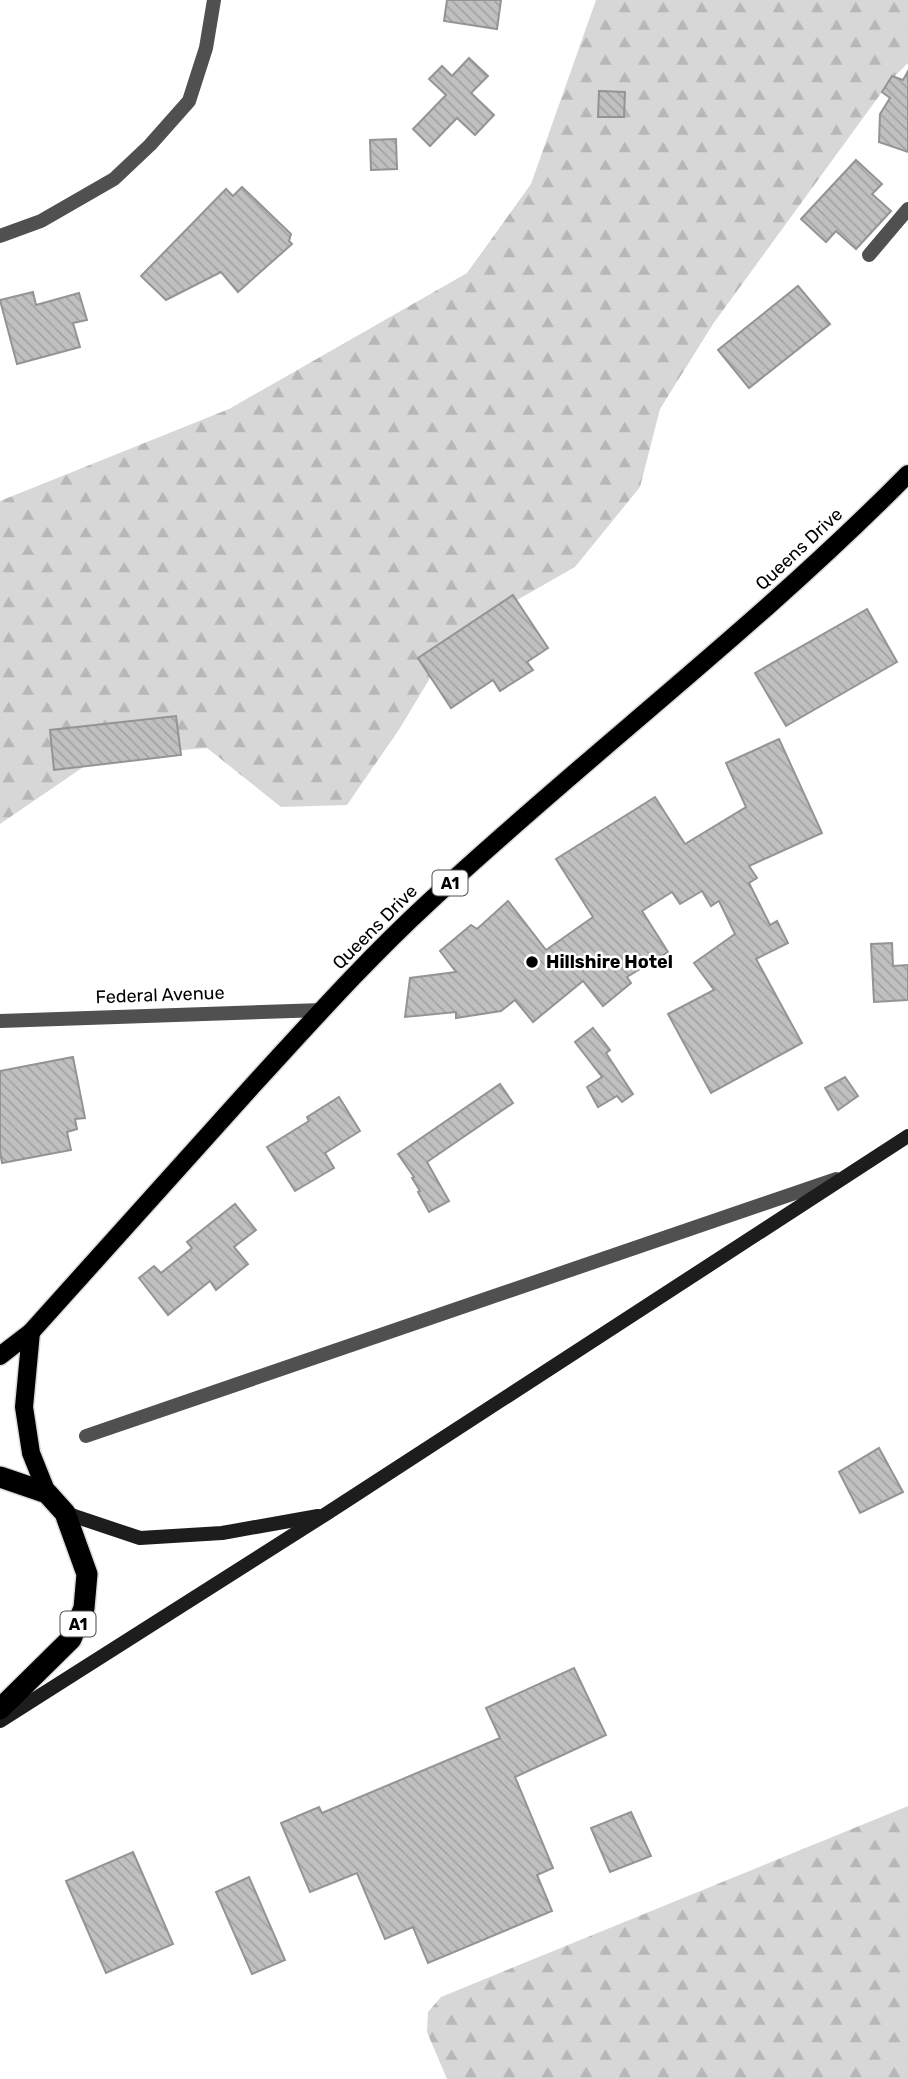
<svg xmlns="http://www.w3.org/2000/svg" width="908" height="2079" font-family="Rubik,sans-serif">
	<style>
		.forest { fill: url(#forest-firs) }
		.building { fill: url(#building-back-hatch); stroke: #949494; stroke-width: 2 }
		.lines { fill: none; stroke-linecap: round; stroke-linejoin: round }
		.primary-casing { stroke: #dbdbdb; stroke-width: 21 }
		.highway-casing { stroke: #dbdbdb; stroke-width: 24 }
		.street { stroke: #505050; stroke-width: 14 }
		.secondary { stroke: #1d1d1d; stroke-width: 14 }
		.primary { stroke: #000; stroke-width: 18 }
		.highway { stroke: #000; stroke-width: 21 }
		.poi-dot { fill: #000; stroke: #fff; stroke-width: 2.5 }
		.labels { text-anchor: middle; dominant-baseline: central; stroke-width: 5; stroke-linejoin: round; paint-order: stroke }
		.shield { fill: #fff; stroke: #4c4c4c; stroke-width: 2 }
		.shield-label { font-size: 16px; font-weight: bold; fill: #000 }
		.street-label { font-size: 18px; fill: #000; stroke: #fff }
		.poi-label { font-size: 18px; font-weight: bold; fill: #000; stroke: #fff; text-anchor: start }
	</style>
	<defs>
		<pattern id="forest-firs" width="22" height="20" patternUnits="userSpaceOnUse" patternTransform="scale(1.75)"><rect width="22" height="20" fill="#d7d7d7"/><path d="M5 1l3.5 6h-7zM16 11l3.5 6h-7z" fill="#b7b7b7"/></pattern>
		<pattern id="building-back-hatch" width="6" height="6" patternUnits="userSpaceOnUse" patternTransform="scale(1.75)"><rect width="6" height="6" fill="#c0c0c0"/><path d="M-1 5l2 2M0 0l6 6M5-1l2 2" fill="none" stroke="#a3a3a3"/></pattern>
	</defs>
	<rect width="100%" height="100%" fill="#fff"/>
	<g class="forest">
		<polygon points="596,0 908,0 908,63 890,81 713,324 660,409 640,487 575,567 456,635 400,728 347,805 281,807 207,748 98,757 0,824 0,501 229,409 467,273 531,184"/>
		<polygon points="908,1806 908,2079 447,2079 427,2032 428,2012 441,1997"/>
	</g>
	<g class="building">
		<polygon points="447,0 501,0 497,29 444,21"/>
		<polygon points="469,58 488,76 471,93 494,115 475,135 457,118 430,146 413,129 446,95 429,79 442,66 452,76"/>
		<polygon points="908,71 908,152 879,142 880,114 890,98 882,92 892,76 903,80"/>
		<polygon points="599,91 625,92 624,117 598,117"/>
		<polygon points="396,139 397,169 371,170 370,140"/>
		<polygon points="856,160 882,184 872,194 891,211 856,249 836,231 826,242 801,219"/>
		<polygon points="242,187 291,234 289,241 292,244 238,292 221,272 166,300 141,276 226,189 233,196"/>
		<polygon points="798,286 830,324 749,388 718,350"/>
		<polygon points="33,292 36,305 79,293 87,320 73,323 80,347 17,364 0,300"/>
		<polygon points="513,595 548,648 527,662 533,670 500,691 493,680 451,708 418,658"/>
		<polygon points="867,609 897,662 786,726 755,673"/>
		<polygon points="176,716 181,755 54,770 50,730"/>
		<polygon points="779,739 822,833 749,866 757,878 749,883 770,925 777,921 788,943 756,959 802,1043 711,1093 668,1014 714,990 694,963 735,934 719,901 711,906 702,891 680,904 672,892 642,911 668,952 627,977 631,983 603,1006 583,981 533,1022 515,1000 501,1011 456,1018 456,1012 405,1017 410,978 456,972 440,951 471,925 477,929 508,901 546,950 593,917 556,859 655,797 685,844 746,807 726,763"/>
		<polygon points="892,943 893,966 908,965 908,1000 874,1002 871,944"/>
		<polygon points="593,1028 610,1050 606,1053 633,1094 622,1102 617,1096 598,1107 587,1087 602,1077 575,1042"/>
		<polygon points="73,1057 85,1118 75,1119 77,1129 67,1132 71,1150 2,1163 0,1151 0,1071"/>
		<polygon points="845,1077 858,1096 838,1110 825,1088"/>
		<polygon points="500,1084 513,1103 427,1162 449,1201 429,1212 418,1192 420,1191 412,1178 414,1177 398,1154"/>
		<polygon points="339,1097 360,1131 325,1153 334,1168 295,1191 267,1147 309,1121 307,1117"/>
		<polygon points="235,1204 256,1230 234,1247 248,1264 216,1290 210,1281 168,1315 139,1278 154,1266 161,1273 192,1248 187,1242"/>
		<polygon points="879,1448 903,1492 860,1513 839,1472"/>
		<polygon points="574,1668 606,1735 515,1777 553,1868 537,1875 552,1911 428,1963 413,1927 385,1939 357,1873 310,1892 281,1823 319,1807 322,1813 500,1738 486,1708"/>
		<polygon points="631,1812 651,1856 610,1872 591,1828"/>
		<polygon points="133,1852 173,1944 106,1973 66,1881"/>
		<polygon points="249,1877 285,1960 252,1974 216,1892"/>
	</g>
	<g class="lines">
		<g class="primary-casing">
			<g id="primary">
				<polyline points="31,1332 24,1407 31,1453 47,1493"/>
				<path d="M0 1356 31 1332C105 1250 179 1167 254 1084 311 1022 367 959 429 902 586 756 757 627 908 474"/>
			</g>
		</g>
		<g class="highway-casing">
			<polyline id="highway" points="0,1477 47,1493 65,1513 87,1574 84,1608 71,1639 0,1709"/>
		</g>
		<g class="street">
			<polyline points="0,236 41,221 114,179 150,145 189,101 206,48 214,0"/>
			<polyline points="869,255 908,209"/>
			<polyline points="0,1021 322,1010"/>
			<polyline points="86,1436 836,1179"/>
		</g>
		<g class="secondary">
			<polyline points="65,1513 140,1538 222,1533 318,1516"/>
			<polyline points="0,1721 326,1514 908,1136"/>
		</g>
		<use href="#primary" class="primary"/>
		<use href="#highway" class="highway"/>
	</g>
	<circle class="poi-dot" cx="532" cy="962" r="7"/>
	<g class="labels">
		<g class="shield">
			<rect x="432.5" y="870.5" width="35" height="25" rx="5"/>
			<rect x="60.5" y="1611.5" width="35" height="25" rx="5"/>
		</g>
		<g class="shield-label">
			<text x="450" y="883">A1</text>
			<text x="78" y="1624">A1</text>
		</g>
		<g class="street-label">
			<text transform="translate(799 549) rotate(-43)">Queens Drive</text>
			<text transform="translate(375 927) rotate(-45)">Queens Drive</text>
			<text transform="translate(160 995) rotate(-2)">Federal Avenue</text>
		</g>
		<g class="poi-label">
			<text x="546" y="962">Hillshire Hotel</text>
		</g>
	</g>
</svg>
